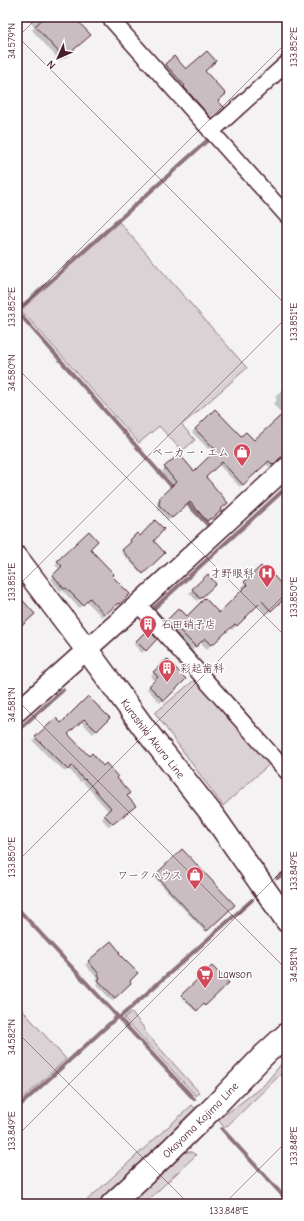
<svg xmlns="http://www.w3.org/2000/svg" width="304" height="1221" font-family="'Comic Neue','Klee One',sans-serif">
	<style>
		.green { fill: #dbd2d5; stroke: #927880 }
		.shadow { fill: #0003 }
		.lines { fill: none; stroke-linecap: round; stroke-linejoin: round }
		.stream { stroke: #8d727a; stroke-width: 4 }
		.building { fill: #cabdc1; stroke: #4a1f2b }
		.minor-casing { stroke: #4a1f2b; stroke-width: 18 }
		.tertiary-casing { stroke: #4a1f2b; stroke-width: 22 }
		.primary-casing { stroke: #4a1f2b; stroke-width: 25 }
		.minor { stroke: #fff; stroke-width: 15 }
		.tertiary { stroke: #fff; stroke-width: 19 }
		.primary { stroke: #fff; stroke-width: 22 }
		.ticks { fill: none; stroke: #4a1f2b; stroke-width: 1; stroke-opacity: 0.45 }
		.labels { text-anchor: middle; dominant-baseline: central; stroke-width: 3; stroke-linejoin: round; paint-order: stroke }
		.poi-label { font-size: 11px; fill: #4a1f2b; stroke: #fff; text-anchor: end }
		.street-label { font-size: 11px; fill: #4a1f2b; stroke: #fff }
		.neatline { fill: none; stroke: #4a1f2b; stroke-width: 1.5 }
		.ticks-label { font-size: 10px; text-anchor: middle; fill: #4a1f2b }
	</style>
	<rect width="100%" height="100%" fill="#f4f2f2"/>
	<filter id="ink" filterUnits="userSpaceOnUse"><feTurbulence type="fractalNoise" baseFrequency=".025" numOctaves="2"/><feDisplacementMap in="SourceGraphic" scale="8" xChannelSelector="R" yChannelSelector="G"/><feConvolveMatrix kernelMatrix="1 2 1 2 8 2 1 2 1" color-interpolation-filters="sRGB"/></filter>
	<g filter="url(#ink)">
		<g class="green">
			<polygon points="119,222 247,368 182,425 195,440 182,451 159,426 139,443 21,310"/>
			<polygon points="199,676 273,761 223,806 155,713"/>
			<polygon points="17,1004 66,1059 17,1104"/>
			<polygon points="131,1012 144,1028 146,1033 199,1092 196,1096 124,1018"/>
			<polygon points="287,1057 287,1071 279,1076 225,1128 217,1119 230,1111 264,1085"/>
			<polygon points="192,1105 198,1111 149,1160 99,1204 83,1204"/>
			<polygon points="185,1152 191,1152 196,1155 144,1204 125,1204 177,1155"/>
		</g>
		<g class="shadow">
			<polygon points="25,17 76,17 79,20 78,22 86,38 60,61 32,30 35,27"/>
			<polygon points="287,23 287,33 282,28"/>
			<polygon points="166,64 186,70 223,108 208,121 163,67"/>
			<polygon points="287,384 287,415 285,417 273,404 277,400 275,397"/>
			<polygon points="215,410 241,438 254,441 287,439 287,450 269,467 265,463 240,487 218,464 205,477 220,510 208,522 206,520 203,523 187,504 168,521 157,508 157,501 174,486 162,471 179,456 194,472 213,454 192,432"/>
			<polygon points="89,532 88,549 111,576 129,594 116,607 115,605 102,617 86,601 79,608 62,590 60,591 51,579 60,570 55,565"/>
			<polygon points="137,535 140,537 152,541 164,553 142,574 121,552 130,544 129,543"/>
			<polygon points="261,568 287,596 266,615 257,605 232,630 230,627 207,649 200,642 191,651 164,624 179,609 187,617 219,615 244,590 241,587"/>
			<polygon points="208,576 215,584 197,601 189,593"/>
			<polygon points="148,630 156,639 142,653 134,645"/>
			<polygon points="167,660 185,679 160,703 147,689 155,681 151,676"/>
			<polygon points="17,678 24,687 17,694"/>
			<polygon points="88,698 109,718 93,734 81,722 66,734 89,758 103,767 116,778 125,796 131,809 109,827 102,819 109,812 82,781 80,782 68,768 65,772 57,764 56,765 33,741 56,719 61,724"/>
			<polygon points="182,851 234,905 205,932 154,877"/>
			<polygon points="111,943 130,983 112,1001 96,984 98,982 95,980 97,978 85,965"/>
			<polygon points="212,967 227,983 203,1006 201,1005 195,1011 181,997"/>
		</g>
		<g class="lines">
			<g class="stream">
				<polyline points="17,311 174,489"/>
				<polyline points="17,311 209,139"/>
				<polyline points="184,500 210,527"/>
				<polyline points="153,609 195,657"/>
				<polyline points="152,610 287,487"/>
				<polyline points="17,731 63,690"/>
				<polyline points="277,878 287,871"/>
				<polyline points="17,908 194,1099"/>
				<polyline points="119,1018 252,900"/>
				<polyline points="17,1108 117,1017"/>
				<polyline points="222,1129 287,1200"/>
			</g>
		</g>
		<g class="building">
			<polygon points="45,17 74,17 91,35 64,58 35,26"/>
			<polygon points="207,51 216,61 205,71 226,94 218,101 225,108 212,119 184,87 185,86 165,64 174,56 186,69"/>
			<polygon points="215,409 241,436 246,432 254,440 287,410 287,451 273,465 269,461 243,485 222,462 206,477 228,503 221,509 222,510 212,519 210,518 207,521 190,502 172,518 159,505 160,497 176,482 164,467 179,454 194,471 216,450 195,429"/>
			<polygon points="155,520 164,529 154,541 165,553 143,574 122,550 131,542 130,540 137,533 140,536"/>
			<polygon points="89,531 98,541 90,549 114,574 112,576 130,594 120,604 118,603 105,615 90,598 83,605 66,588 64,589 53,575 62,566 57,561"/>
			<polygon points="261,566 268,574 270,572 284,587 282,589 287,595 287,596 271,611 262,601 237,626 235,624 212,645 205,638 196,647 168,619 179,608 187,616 205,598 219,613 247,585 244,582"/>
			<polygon points="208,574 216,584 200,599 192,589"/>
			<polygon points="17,594 35,614 17,630"/>
			<polygon points="148,629 157,639 146,651 136,641"/>
			<polygon points="167,659 186,679 164,701 149,686 158,677 153,672"/>
			<polygon points="88,696 110,718 97,731 84,719 68,734 89,756 92,753 103,766 106,763 118,777 117,778 130,793 127,796 136,806 113,824 104,815 111,808 85,779 84,780 72,766 68,770 35,737 56,718 61,723"/>
			<polygon points="182,849 235,905 207,931 155,875"/>
			<polygon points="111,941 120,952 118,953 138,973 130,981 131,983 115,998 98,980 100,978 98,976 99,974 88,961"/>
			<polygon points="212,966 229,983 205,1006 203,1004 197,1011 181,995"/>
		</g>
		<g class="lines">
			<g class="minor-casing">
				<g id="minor">
					<polyline points="109,17 287,216"/>
					<polyline points="211,132 287,63"/>
					<polyline points="138,604 287,772"/>
				</g>
			</g>
			<g class="tertiary-casing">
				<polyline id="tertiary" points="17,712 138,604 287,467"/>
			</g>
			<g class="primary-casing">
				<g id="primary">
					<path id="s1" d="M17 558 87 650 144 728 215 818 287 921"/>
					<path id="s2" d="M112 1204 163 1157 211 1110 265 1054 287 1034"/>
				</g>
			</g>
			<use href="#minor" class="minor"/>
			<use href="#tertiary" class="tertiary"/>
			<use href="#primary" class="primary"/>
		</g>
	</g>
	<path class="ticks" d="M17 36 287 306M17 38 38 17M17 312 287 42M17 368 287 638M17 587 287 317M17 700 287 970M17 862 287 592M17 1032 189 1204M17 1136 287 866M224 1204 287 1141"/>
	<defs>
		<g id="shop-pin" transform="scale(0.9)"><path d="M0 17L-7.5 6A9.5 9.5 0 1 1 7.5 6Z" fill="#d1495b" stroke="#fff"/><path d="M-5-2.5h2.3a2.7 3.5 0 0 1 5.4 0H5L5.5 6h-11ZM-1.5-2.5h3a1.5 2.3 0 0 0-3 0Z" fill="#fff"/></g>
		<g id="hospital-pin" transform="scale(0.9)"><path d="M0 17L-7.5 6A9.5 9.5 0 1 1 7.5 6Z" fill="#d1495b" stroke="#fff"/><path d="M-5-5h3v3.5h4V-5h3V5h-3V1.5h-4V5h-3Z" fill="#fff"/></g>
		<g id="building-pin" transform="scale(0.9)"><path d="M0 17L-7.5 6A9.5 9.5 0 1 1 7.5 6Z" fill="#d1495b" stroke="#fff"/><path d="M-4-6H4V6H1V3H-1V6H-4ZM-2.5-4.3h1.7v1.8h-1.7ZM.8-4.3h1.7v1.8H.8ZM-2.5-1h1.7V.8h-1.7ZM.8-1h1.7V.8H.8Z" fill="#fff"/></g>
		<g id="supermarket-pin" transform="scale(0.9)"><path d="M0 17L-7.5 6A9.5 9.5 0 1 1 7.5 6Z" fill="#d1495b" stroke="#fff"/><path d="M-6-5.5h2.5l.6 2H6L4.5 2H-2.5L-4.4-4H-6ZM-1.5 3.2a1.3 1.3 0 1 0 .1 0ZM3 3.2a1.3 1.3 0 1 0 .1 0Z" fill="#fff"/></g>
	</defs>
	<g fill-rule="evenodd">
		<use href="#shop-pin" x="242" y="452"/>
		<use href="#hospital-pin" x="267" y="573"/>
		<use href="#building-pin" x="148" y="624"/>
		<use href="#building-pin" x="167" y="668"/>
		<use href="#shop-pin" x="195" y="875"/>
		<use href="#supermarket-pin" x="205" y="974"/>
	</g>
	<g class="labels">
		<g class="poi-label">
			<text x="229" y="452">ベーカー・エム</text>
			<text x="254" y="573">才野眼科</text>
			<text x="161" y="624" text-anchor="start">石田硝子店</text>
			<text x="180" y="668" text-anchor="start">彩起歯科</text>
			<text x="182" y="875">ワークハウス</text>
			<text x="218" y="974" text-anchor="start">Lawson</text>
		</g>
		<g class="street-label">
			<text stroke="none"><textPath href="#s1" startOffset="226">Kurashiki Akura Line</textPath></text>
			<text stroke="none"><textPath href="#s2" startOffset="122">Okayama Kojima Line</textPath></text>
		</g>
	</g>
	<rect width="304" height="1221" fill="none" stroke="#fff" stroke-width="44"/>
	<g transform="translate(58 58) rotate(225)" stroke="#ffffff" stroke-width="3" paint-order="stroke">
	<path d="M0-3L7 15L0 10L-7 15Z" fill="#4a1f2b"/>
	<text y="-6" font-size="11" font-weight="bold" text-anchor="middle" fill="#4a1f2b">N</text>
	</g>
	<rect x="22" y="22" width="260" height="1177" class="neatline"/>
	<g class="ticks-label">
		<text transform="translate(11 41) rotate(-90)" y="4">34.579°N</text>
		<text transform="translate(293 47) rotate(-90)" y="4">133.852°E</text>
		<text transform="translate(11 307) rotate(-90)" y="4">133.852°E</text>
		<text transform="translate(293 322) rotate(-90)" y="4">133.851°E</text>
		<text transform="translate(11 373) rotate(-90)" y="4">34.580°N</text>
		<text transform="translate(11 582) rotate(-90)" y="4">133.851°E</text>
		<text transform="translate(293 597) rotate(-90)" y="4">133.850°E</text>
		<text transform="translate(11 705) rotate(-90)" y="4">34.581°N</text>
		<text transform="translate(11 857) rotate(-90)" y="4">133.850°E</text>
		<text transform="translate(293 871) rotate(-90)" y="4">133.849°E</text>
		<text transform="translate(293 965) rotate(-90)" y="4">34.581°N</text>
		<text transform="translate(11 1037) rotate(-90)" y="4">34.582°N</text>
		<text transform="translate(11 1131) rotate(-90)" y="4">133.849°E</text>
		<text transform="translate(293 1146) rotate(-90)" y="4">133.848°E</text>
		<text x="229" y="1214">133.848°E</text>
	</g>
</svg>
